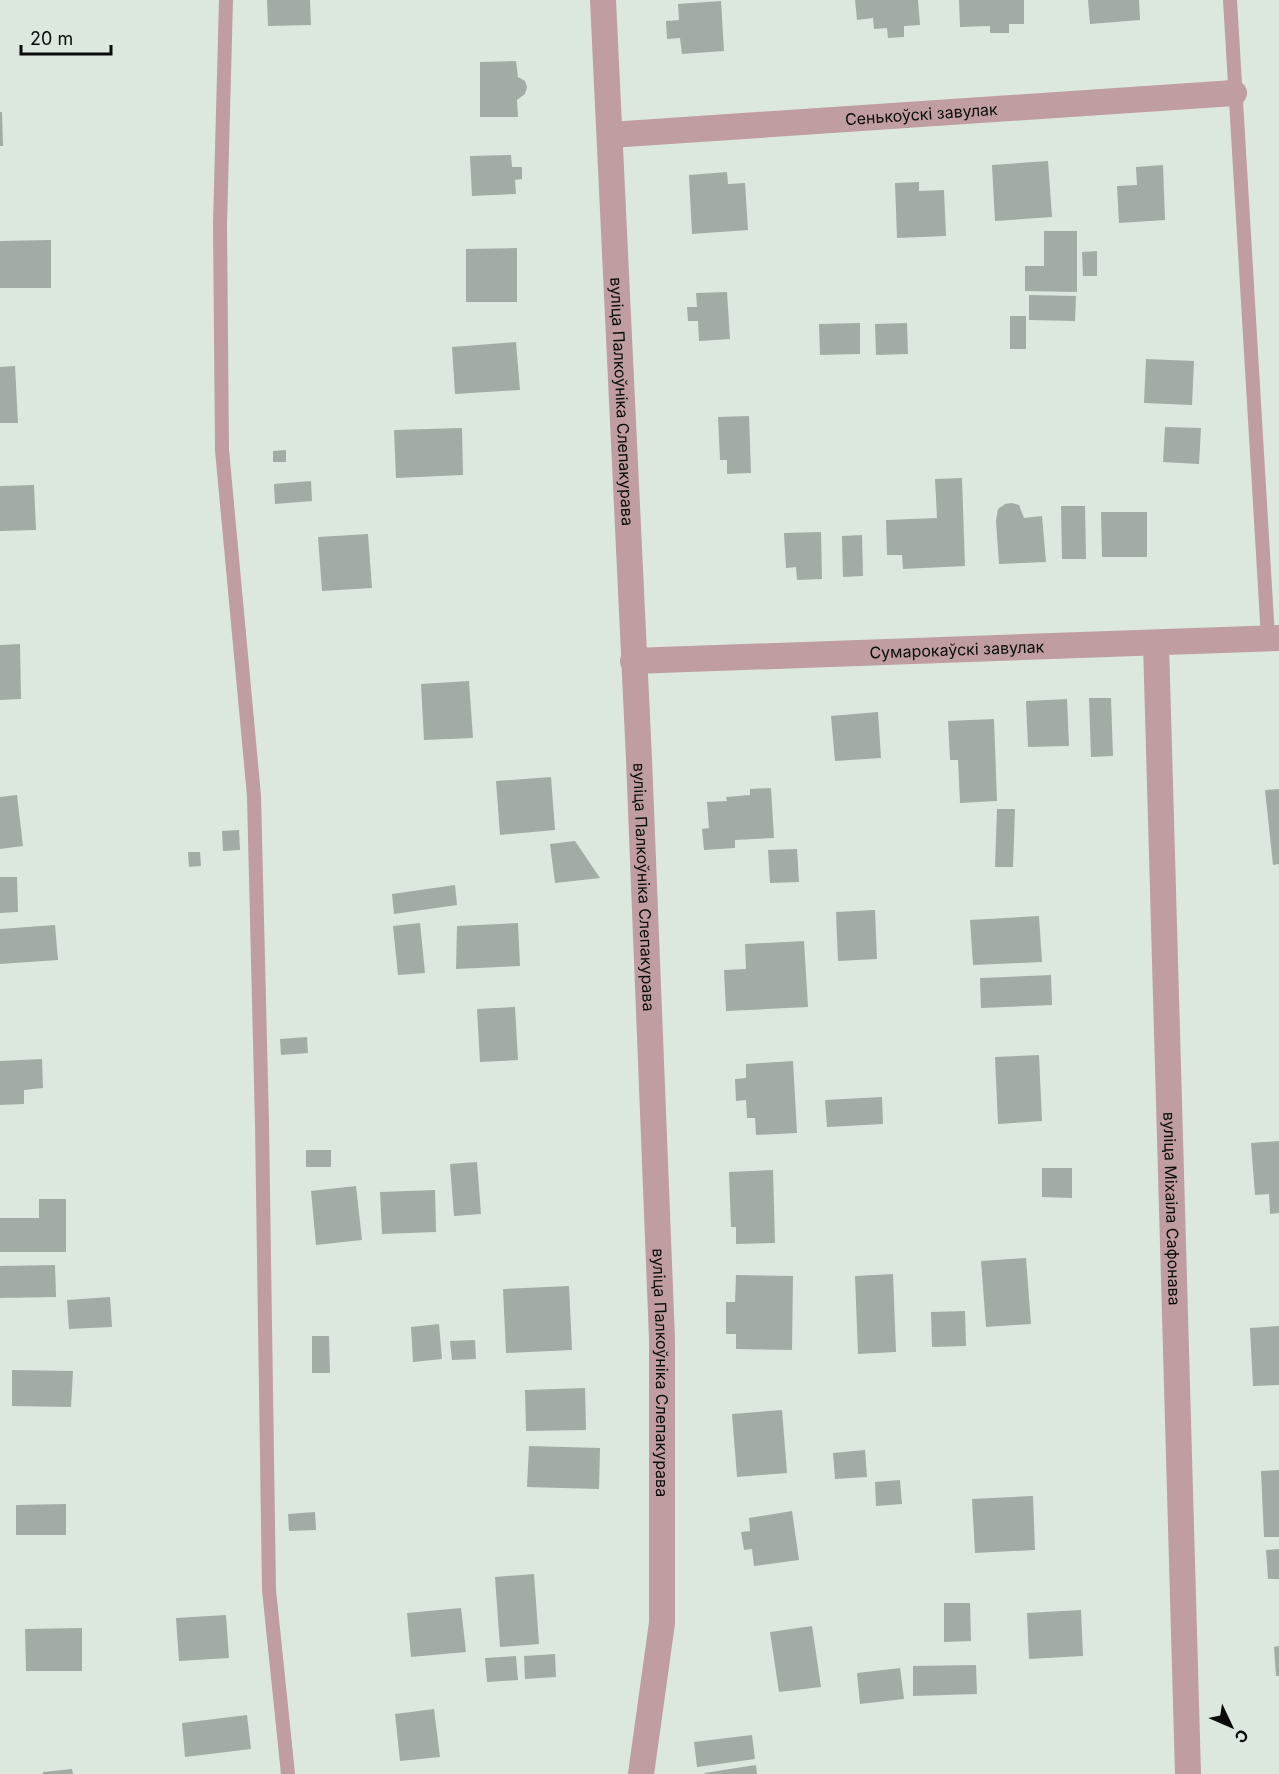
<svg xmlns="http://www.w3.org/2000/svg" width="1279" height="1774" font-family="Inter,sans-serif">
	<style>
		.building { fill: #a2aca4 }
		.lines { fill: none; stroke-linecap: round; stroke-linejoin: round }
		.lane { stroke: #bf9da0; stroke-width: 14 }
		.street { stroke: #bf9da0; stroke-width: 26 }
		.labels { text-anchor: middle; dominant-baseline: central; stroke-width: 4.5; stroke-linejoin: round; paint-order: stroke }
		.street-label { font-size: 16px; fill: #090c09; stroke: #dce7de }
	</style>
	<rect width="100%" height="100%" fill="#dce7de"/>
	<g class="building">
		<polygon points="267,0 310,0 311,25 268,26"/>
		<polygon points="855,0 918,0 920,25 904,26 904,37 888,38 887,28 874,29 873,18 857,20"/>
		<polygon points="959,0 1024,0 1024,24 1009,24 1009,33 990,33 990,26 960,27"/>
		<polygon points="1088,0 1139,0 1140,20 1090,24"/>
		<polygon points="721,1 724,51 682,54 680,38 667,39 666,21 679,20 678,4"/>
		<polygon points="516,61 518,77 525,81 527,87 525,94 517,100 518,117 480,117 480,62"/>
		<polygon points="0,112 2,112 3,146 0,146"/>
		<polygon points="511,155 512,167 522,167 522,179 515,180 516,194 472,196 470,156"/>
		<polygon points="1048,161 1052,217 995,221 992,165"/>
		<polygon points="1163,165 1165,220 1119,223 1117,186 1137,185 1136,167"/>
		<polygon points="727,172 728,184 745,183 748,230 692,234 689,175"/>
		<polygon points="919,182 919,191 944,190 946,236 897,238 895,183"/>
		<polygon points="1044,231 1077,231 1077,292 1025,291 1025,266 1044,266"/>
		<polygon points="51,240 51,288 0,288 0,241"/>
		<polygon points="517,248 517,302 466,302 466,249"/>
		<polygon points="1097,251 1097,276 1083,276 1082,252"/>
		<polygon points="727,292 730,339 699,341 698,321 688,321 687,307 697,307 696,293"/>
		<polygon points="1029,295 1076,296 1075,321 1029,320"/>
		<rect x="1010" y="316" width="16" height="33"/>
		<polygon points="860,323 860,354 820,355 819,324"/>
		<polygon points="907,323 908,354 876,355 875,324"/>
		<polygon points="516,342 520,390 455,394 452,347"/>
		<polygon points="1146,359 1194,361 1192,405 1144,403"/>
		<polygon points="15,366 18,423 0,423 0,367"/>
		<polygon points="749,416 751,473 727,474 727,460 720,460 718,417"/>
		<polygon points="1165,427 1201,428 1199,464 1163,462"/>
		<polygon points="462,428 463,475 396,478 394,430"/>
		<polygon points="286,450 286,462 273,462 273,451"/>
		<polygon points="962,478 965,566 903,569 902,555 887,555 886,520 937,518 935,479"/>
		<polygon points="311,481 312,501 275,504 274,484"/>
		<polygon points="34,485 36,530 0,531 0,486"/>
		<polygon points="1012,503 1019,505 1024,518 1042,516 1046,562 999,564 996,521 998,509 1005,504"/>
		<polygon points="1061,506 1085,506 1086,559 1062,559"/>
		<polygon points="1101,512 1147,512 1147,557 1102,557"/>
		<polygon points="821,532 822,579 797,580 796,567 786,568 784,533"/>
		<polygon points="368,534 372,588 322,591 318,537"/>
		<polygon points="862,535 863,576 843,577 842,536"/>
		<polygon points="20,644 21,699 0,700 0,645"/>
		<polygon points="469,681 473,738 424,740 421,684"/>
		<polygon points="1089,698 1111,698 1113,756 1091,757"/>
		<polygon points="1067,699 1069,746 1028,747 1026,701"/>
		<polygon points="878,712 881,758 835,761 831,716"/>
		<polygon points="994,719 997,801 960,803 958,760 950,760 948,721"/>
		<polygon points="551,777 555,830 500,835 496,781"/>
		<polygon points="771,788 774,838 735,840 735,848 704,850 702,829 709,828 707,802 727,801 726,797 750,795 750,789"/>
		<polygon points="1279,789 1279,864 1273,865 1265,790"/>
		<polygon points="17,795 23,846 0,849 0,797"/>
		<polygon points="997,809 1015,809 1013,867 995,867"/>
		<polygon points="239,830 240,850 223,851 222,831"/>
		<polygon points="575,841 600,878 555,883 550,844"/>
		<polygon points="797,849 799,882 770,883 768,850"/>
		<polygon points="188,852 200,852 201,866 189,867"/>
		<polygon points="0,877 17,877 18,912 0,913"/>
		<polygon points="455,885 457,905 394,914 392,894"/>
		<polygon points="875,910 877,959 838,961 836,912"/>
		<polygon points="1039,916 1042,962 973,965 970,920"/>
		<polygon points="420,923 425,973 398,975 393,926"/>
		<polygon points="518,923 520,966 456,969 457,926"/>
		<polygon points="55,925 58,960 0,964 0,929"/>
		<polygon points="804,941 808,1007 726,1011 724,970 746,969 745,944"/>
		<polygon points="1051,975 1052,1005 981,1008 980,978"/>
		<polygon points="515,1007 518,1060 480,1062 477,1009"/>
		<polygon points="307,1037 308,1053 281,1055 280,1039"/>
		<polygon points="1039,1055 1042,1121 998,1124 995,1057"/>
		<polygon points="42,1059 43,1088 24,1090 24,1104 0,1105 0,1061"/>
		<polygon points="793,1061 797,1133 756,1135 755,1118 747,1118 746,1100 736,1101 735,1079 746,1078 746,1064"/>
		<polygon points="882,1097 883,1124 827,1127 825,1100"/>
		<polygon points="1279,1141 1279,1213 1270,1214 1269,1194 1255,1195 1251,1143"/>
		<rect x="306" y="1150" width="25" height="17"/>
		<polygon points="477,1162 481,1214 454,1216 450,1164"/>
		<polygon points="1042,1168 1072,1168 1072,1198 1042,1197"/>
		<polygon points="773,1170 775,1243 736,1244 736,1227 731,1227 729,1172"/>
		<polygon points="356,1186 362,1240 316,1245 311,1191"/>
		<polygon points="435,1190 436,1232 382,1234 380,1192"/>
		<polygon points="39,1199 66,1199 66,1252 0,1252 0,1218 39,1218"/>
		<polygon points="1026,1258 1031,1324 986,1327 981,1261"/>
		<polygon points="55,1265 56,1297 0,1298 0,1266"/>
		<polygon points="893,1274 896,1352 858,1354 855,1276"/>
		<polygon points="736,1275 793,1276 792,1350 736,1349 736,1334 726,1334 726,1302 735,1302"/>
		<polygon points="569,1286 572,1350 506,1353 503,1289"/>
		<polygon points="110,1297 112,1327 69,1329 67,1300"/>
		<polygon points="965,1311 966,1346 932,1347 931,1312"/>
		<polygon points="439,1324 442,1359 413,1362 411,1327"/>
		<polygon points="1279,1326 1279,1385 1253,1386 1250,1328"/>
		<polygon points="312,1336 329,1336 330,1373 312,1373"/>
		<polygon points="475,1340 476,1359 452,1360 450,1341"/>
		<polygon points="12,1370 73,1371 71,1407 12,1406"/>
		<polygon points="585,1388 586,1430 526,1431 525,1390"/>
		<polygon points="782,1410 787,1473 737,1477 732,1414"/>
		<polygon points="529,1446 600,1448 599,1489 527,1487"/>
		<polygon points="865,1450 867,1477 835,1479 833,1453"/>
		<polygon points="1279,1470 1279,1537 1264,1537 1261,1471"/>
		<polygon points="900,1480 902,1504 876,1506 875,1482"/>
		<polygon points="1033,1496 1035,1550 975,1553 972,1499"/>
		<polygon points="66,1504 66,1535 16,1535 16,1505"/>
		<polygon points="792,1511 799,1560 754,1566 752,1549 744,1550 741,1532 750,1531 749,1518"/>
		<polygon points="315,1512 316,1530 289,1531 288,1514"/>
		<polygon points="1279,1549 1279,1579 1268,1579 1266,1550"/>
		<polygon points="534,1574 539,1644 500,1647 495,1577"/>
		<polygon points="944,1603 970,1603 971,1641 944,1642"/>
		<polygon points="461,1608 466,1652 411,1657 407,1613"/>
		<polygon points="1081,1610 1083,1656 1029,1659 1027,1613"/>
		<polygon points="226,1615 229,1658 179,1661 176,1618"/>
		<polygon points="812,1626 821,1687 779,1692 770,1632"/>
		<polygon points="82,1628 82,1671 26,1671 25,1629"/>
		<polygon points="1279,1646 1279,1676 1276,1676 1274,1647"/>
		<polygon points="555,1654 556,1677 525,1679 524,1656"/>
		<polygon points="516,1656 518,1680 487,1682 485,1658"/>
		<polygon points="976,1665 977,1694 913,1696 913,1666"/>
		<polygon points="900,1668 904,1699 860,1704 857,1673"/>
		<polygon points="434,1709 440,1757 400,1761 395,1714"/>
		<polygon points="247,1715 251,1749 185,1757 182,1723"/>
		<polygon points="752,1735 755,1759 697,1767 694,1742"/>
		<polygon points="756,1765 757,1774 705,1774 704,1773"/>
		<polygon points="72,1769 73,1774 43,1774 43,1772"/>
	</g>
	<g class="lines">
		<g class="lane">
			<polyline points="226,0 220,224 222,450 254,796 262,1124 269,1590 288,1774"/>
			<polyline points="1230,0 1268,638"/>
		</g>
		<g class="street">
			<path id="s1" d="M603 0 639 759 662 1339V1623L641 1774"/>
			<path id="s2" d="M610 135 1234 93"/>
			<path id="s3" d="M1156 643 1188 1774"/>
			<path id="s4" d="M633 661 1279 638"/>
		</g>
	</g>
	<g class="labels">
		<g class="street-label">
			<text stroke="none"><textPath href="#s2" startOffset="312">Сенькоўскі завулак</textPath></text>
			<text stroke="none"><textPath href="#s1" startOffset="402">вуліца Палкоўніка Слепакурава</textPath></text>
			<text stroke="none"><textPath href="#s4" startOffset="324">Сумарокаўскі завулак</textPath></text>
			<text stroke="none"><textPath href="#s1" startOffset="888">вуліца Палкоўніка Слепакурава</textPath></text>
			<text stroke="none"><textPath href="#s3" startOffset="566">вуліца Міхаіла Сафонава</textPath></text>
			<text stroke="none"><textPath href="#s1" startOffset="1374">вуліца Палкоўніка Слепакурава</textPath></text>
		</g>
	</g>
	<g transform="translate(1231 1726) rotate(134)" stroke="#dce7de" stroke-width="4.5" paint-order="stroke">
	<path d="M0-4.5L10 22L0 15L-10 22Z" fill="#090c09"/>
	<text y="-9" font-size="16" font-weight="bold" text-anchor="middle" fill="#090c09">С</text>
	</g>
	<path d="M21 45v9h90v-9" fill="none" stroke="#090c09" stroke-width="3"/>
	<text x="30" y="45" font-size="18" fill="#090c09" stroke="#dce7de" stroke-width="4.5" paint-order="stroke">20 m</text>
</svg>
